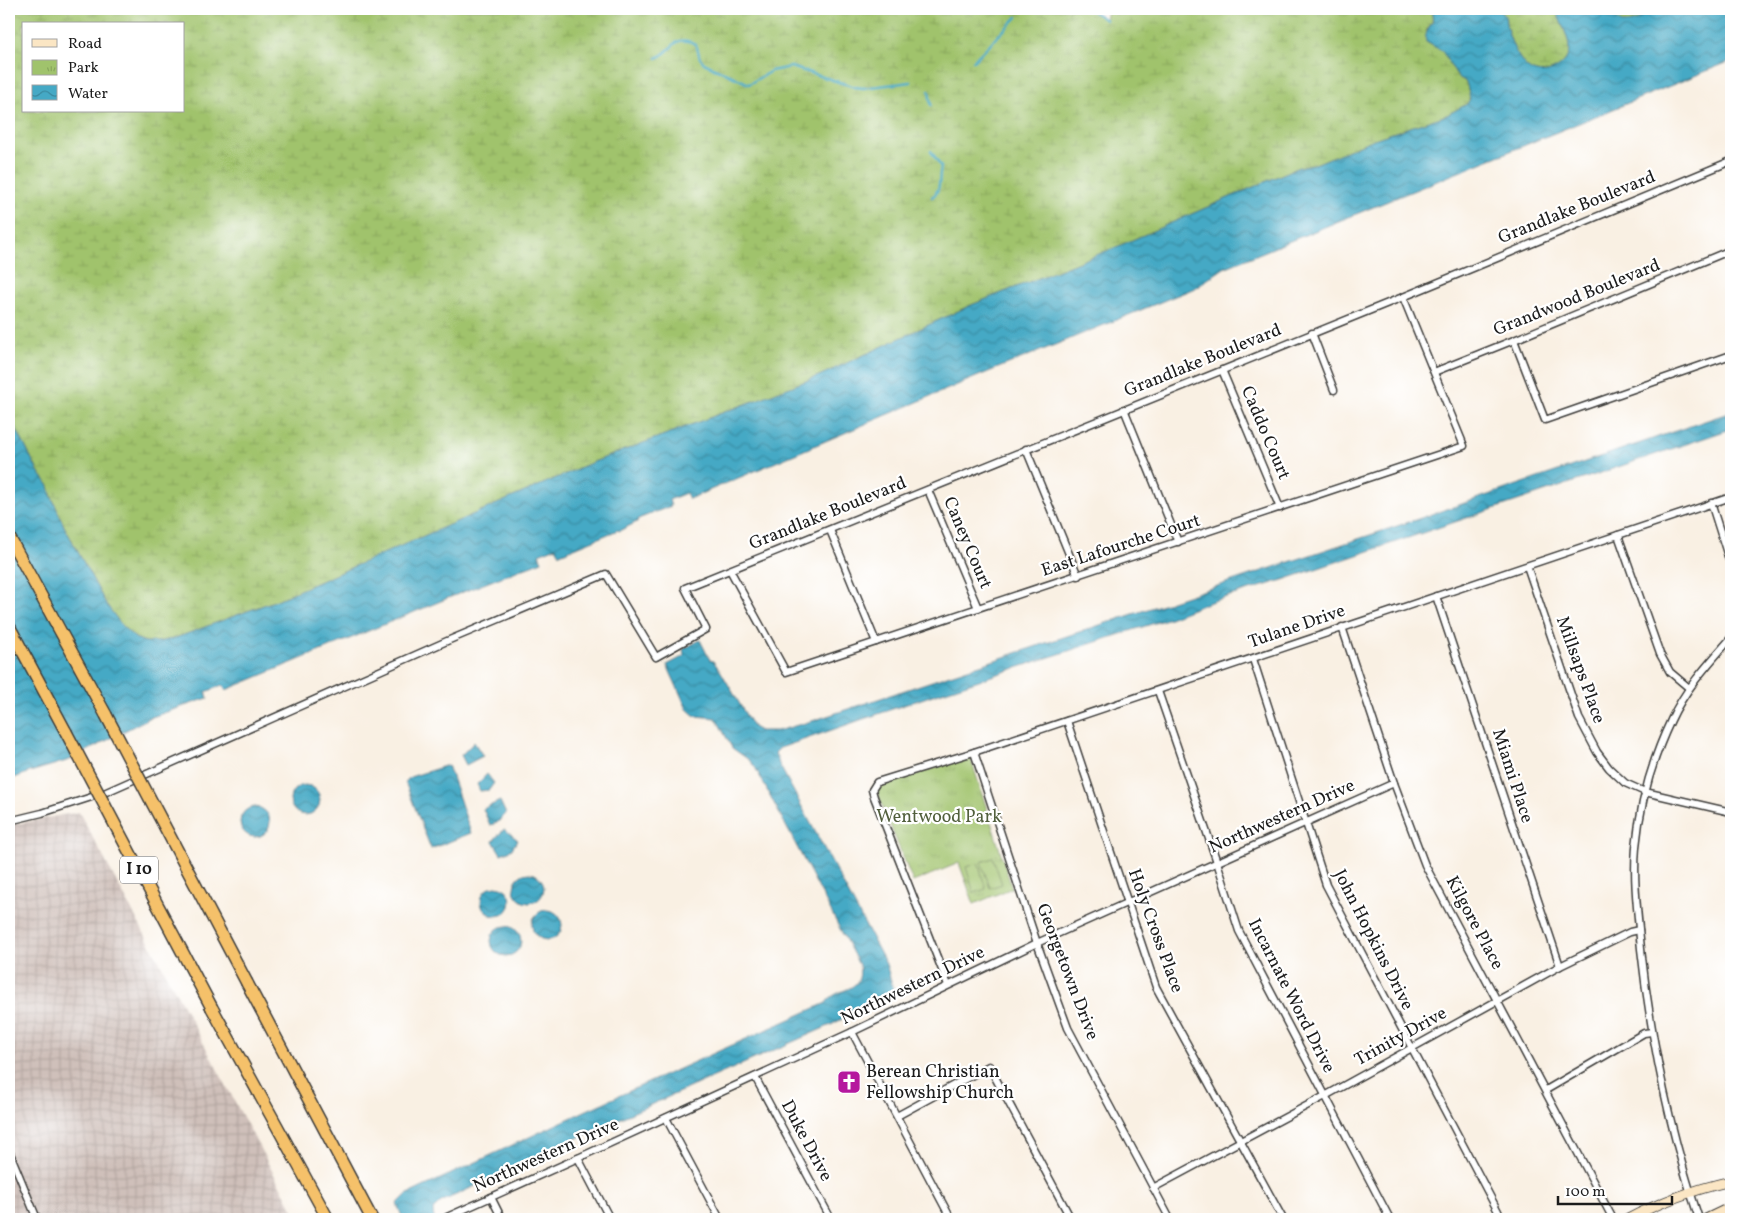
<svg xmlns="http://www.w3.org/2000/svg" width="1740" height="1228" font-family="Vollkorn,serif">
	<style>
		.industrial { fill: url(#industrial-grid) }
		.wetland { fill: url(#wetland-marsh); stroke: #5e7044; fill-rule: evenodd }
		.park { fill: url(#park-tufts); stroke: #5e7044 }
		.pitch { fill: #a0c36c; stroke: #5e7044 }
		.water { fill: url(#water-waves); stroke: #306270 }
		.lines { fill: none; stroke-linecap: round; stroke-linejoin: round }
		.stream { stroke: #45a9c5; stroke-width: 2.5 }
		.street-casing { stroke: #3d3c3a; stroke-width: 9 }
		.secondary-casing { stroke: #3d3c3a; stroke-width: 11 }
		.highway-casing { stroke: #3d3c3a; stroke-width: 14 }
		.street { stroke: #fff; stroke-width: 6 }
		.secondary { stroke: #fbe6c4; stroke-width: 9 }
		.highway { stroke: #f5c16b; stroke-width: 11 }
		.highway-bridge-casing { stroke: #3d3c3a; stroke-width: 14; stroke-linecap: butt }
		.highway-bridge { stroke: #f5c16b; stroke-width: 11 }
		.labels { text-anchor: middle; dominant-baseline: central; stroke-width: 4.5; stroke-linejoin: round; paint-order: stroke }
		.shield { fill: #fff; stroke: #606060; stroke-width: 1 }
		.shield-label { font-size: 16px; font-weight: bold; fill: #1c1c1c }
		.street-label { font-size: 18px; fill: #1c1c1c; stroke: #fff }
		.park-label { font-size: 18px; fill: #515f3c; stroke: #fff }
		.poi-label { font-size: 18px; fill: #1c1c1c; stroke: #fff; text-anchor: start }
	</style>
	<defs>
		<pattern id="industrial-grid" width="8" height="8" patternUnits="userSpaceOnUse" patternTransform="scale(1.25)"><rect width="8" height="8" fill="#cfc0ba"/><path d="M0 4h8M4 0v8" fill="none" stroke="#b1a49f"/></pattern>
		<pattern id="wetland-marsh" width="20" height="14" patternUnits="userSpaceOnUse" patternTransform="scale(1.25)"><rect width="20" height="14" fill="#a0c36c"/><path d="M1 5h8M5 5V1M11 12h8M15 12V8" fill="none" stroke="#89a75d"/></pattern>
		<pattern id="park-tufts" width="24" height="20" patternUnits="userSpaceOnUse" patternTransform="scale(1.25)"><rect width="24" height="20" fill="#a0c36c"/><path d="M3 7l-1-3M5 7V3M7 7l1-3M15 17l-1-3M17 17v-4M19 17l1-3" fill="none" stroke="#89a75d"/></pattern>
		<pattern id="water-waves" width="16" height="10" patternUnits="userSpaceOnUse" patternTransform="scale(1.25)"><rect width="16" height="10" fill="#45a9c5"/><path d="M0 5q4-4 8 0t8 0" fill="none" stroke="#39899f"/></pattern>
	</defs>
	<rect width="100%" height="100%" fill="#fff"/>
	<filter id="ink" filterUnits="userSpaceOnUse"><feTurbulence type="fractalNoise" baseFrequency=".02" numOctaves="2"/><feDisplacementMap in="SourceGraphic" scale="10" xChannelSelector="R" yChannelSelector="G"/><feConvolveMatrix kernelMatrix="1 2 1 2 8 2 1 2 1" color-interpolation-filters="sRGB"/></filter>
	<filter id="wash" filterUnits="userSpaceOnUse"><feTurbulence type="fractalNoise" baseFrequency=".0096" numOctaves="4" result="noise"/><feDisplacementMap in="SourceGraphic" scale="20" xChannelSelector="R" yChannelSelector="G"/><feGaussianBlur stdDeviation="1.12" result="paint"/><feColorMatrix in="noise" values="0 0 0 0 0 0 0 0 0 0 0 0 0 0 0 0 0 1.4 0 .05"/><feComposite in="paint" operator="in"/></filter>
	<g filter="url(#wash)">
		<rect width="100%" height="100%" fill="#f9f0e3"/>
		<polygon class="industrial" points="79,812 298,1219 9,1219 9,825"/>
		<g class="wetland">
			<path d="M9 9H1089L1105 20 1107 9H1431L1433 21 1426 31 1446 55 1458 77 1465 81 1467 85 1470 99 1467 104 1447 115 1374 139 1318 163 1299 167 1114 248 969 306 819 376 591 463 277 600 173 639 157 642H145L135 638 123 627 106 604 64 526 51 495 49 486 38 471 9 415ZM24 24H184V111H24Z"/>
			<path d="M1497 9H1555C1560 21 1569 36 1569 49 1569 67 1542 80 1528 68 1516 58 1506 32 1505 16Z"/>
			<path d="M1612 9H1645V11C1639 21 1633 23 1621 23L1616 19Z"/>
		</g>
		<polygon class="park" points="970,756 1012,888 974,904 959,863 913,882 876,790 880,786"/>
		<g class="pitch">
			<polygon points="993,858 1002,884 990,888 981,862"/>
			<polygon points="978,863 986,889 974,893 966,867"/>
		</g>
		<g class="water">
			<path d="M1431 9H1497L1505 16C1506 32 1516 58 1528 68 1542 80 1569 67 1569 49 1569 36 1560 21 1555 9H1612L1616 19 1622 23C1633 23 1639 21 1645 11V9H1731V61L1224 268 1195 288 981 375 689 499 686 493 669 500 671 506 638 519 637 522 619 531 618 530 560 554 556 547 539 554 542 561 453 596 226 690 223 685 206 692 208 698 149 718 70 760 30 772 9 780V415L38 471 49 486 51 495 64 526 106 604 123 627 135 638 145 642H157L173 639 277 600 591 463 819 376 969 306 1114 248 1299 167 1318 163 1374 139 1447 115 1467 104 1470 99 1467 85 1465 81 1458 77 1442 51 1426 42C1424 34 1429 28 1433 21Z"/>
			<path d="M1731 412V429L1283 580 1213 601 1167 619 933 695 780 748 775 753 779 764 886 964 894 991 831 1025 614 1121 441 1202 433 1210 434 1219H418L417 1218 403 1219 397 1204 406 1195 587 1110 826 1003C836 986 865 994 859 965L755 767 749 760 732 748 716 718 695 716 687 709 667 665 684 656 683 649 700 640 710 660 713 661 720 670 753 727 760 731H777L812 721 1406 523Z"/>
			<polygon points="474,742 483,756 466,765 461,755"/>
			<polygon points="448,765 471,833 431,849 405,782 410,777"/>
			<polygon points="487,774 494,783 489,790 480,791 477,784"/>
			<circle cx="305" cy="800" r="15"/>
			<polygon points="500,801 506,814 497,823 490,825 483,809"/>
			<circle cx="255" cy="822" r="15"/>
			<polygon points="504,829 518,840 511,850 501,854 493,841"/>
			<circle cx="529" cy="888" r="15"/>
			<circle cx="496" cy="901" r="15"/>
			<circle cx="547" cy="925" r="15"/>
			<circle cx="506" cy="941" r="15"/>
		</g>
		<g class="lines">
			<g class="stream">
				<polyline points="1089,9 1106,20"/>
				<path d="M657 58C675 50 673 33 696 44L700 58 704 63 749 84 771 71 791 67 855 87 863 88 911 82"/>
				<polyline points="973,61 1017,17"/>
				<polyline points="929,91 931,105"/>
				<path d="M931 151 941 167C938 179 942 190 932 197"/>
			</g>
		</g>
	</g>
	<g filter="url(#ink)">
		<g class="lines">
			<g class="street-casing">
				<g id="street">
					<polyline points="1312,333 1334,390"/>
					<polyline points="1514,340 1545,420 1731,355"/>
					<polyline points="1222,370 1280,508"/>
					<polyline points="1434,372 1514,340 1731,250"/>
					<polyline points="1124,409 1178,542"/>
					<polyline points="1026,449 1078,576"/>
					<polyline points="928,490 978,608"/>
					<polyline points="1711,503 1731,566"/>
					<polyline points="830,530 876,642"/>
					<polyline points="1618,535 1660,654 1670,672 1689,688"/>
					<polyline points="1527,566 1579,718 1597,752 1609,768 1625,783 1645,792 1731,812"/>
					<polyline points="730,570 786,672 1464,446 1403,297"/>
					<polyline points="1436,596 1560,966"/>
					<polyline points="1342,627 1394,783 1425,865 1613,1219"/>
					<polyline points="1253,659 1326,885 1502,1219"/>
					<polyline points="1158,691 1217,862 1239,931 1390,1219"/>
					<polyline points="1067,721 1156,987 1283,1219"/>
					<polyline points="974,752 1037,943 1068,1028 1170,1219"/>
					<polyline points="9,821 42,813 104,793 447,641 606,574 656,657 706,629 685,588 1403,297 1731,161"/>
					<polyline points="948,985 874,797 872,790 877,782 974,752 1731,497"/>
					<polyline points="852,1032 951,1219"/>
					<polyline points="755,1077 831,1219"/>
					<polyline points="1546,1090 1644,1033 1652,1032"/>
					<polyline points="897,1116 989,1066 1071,1219"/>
					<polyline points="666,1118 720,1219"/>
					<polyline points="9,1151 37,1219"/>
					<polyline points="578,1158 610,1219"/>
					<polyline points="1153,1188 1325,1096 1560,966 1630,932 1639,930"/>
					<polyline points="491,1197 502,1219"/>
					<polyline points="447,1217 578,1158 852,1032 1037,943 1394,783"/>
					<path d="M1699 1219C1670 1132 1651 1041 1641 949 1638 916 1633 881 1636 847 1640 804 1652 760 1671 720 1685 689 1709 663 1731 638"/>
				</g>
			</g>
			<g class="secondary-casing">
				<g id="secondary">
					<path d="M1628 1219C1660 1202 1696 1189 1731 1181"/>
					<polyline points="1706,1219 1731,1207"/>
					<polyline points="1716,1219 1731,1216"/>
				</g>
			</g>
			<g class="highway-casing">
				<g id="highway">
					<polyline points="9,537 106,715"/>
					<polyline points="9,626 66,732"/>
					<polyline points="247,983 372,1219"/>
					<polyline points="212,1008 328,1219"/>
				</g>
			</g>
			<use href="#street" class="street"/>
			<use href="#secondary" class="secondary"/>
			<use href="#highway" class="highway"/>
			<g class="highway-bridge-casing">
				<g id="highway-bridge">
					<polyline points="106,715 247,983"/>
					<polyline points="66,732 212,1008"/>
				</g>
			</g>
			<use href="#highway-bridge" class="highway-bridge"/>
		</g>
	</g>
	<defs>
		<g id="church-square" transform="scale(1.25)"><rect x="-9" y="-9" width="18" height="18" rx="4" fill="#b5179e" stroke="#fff"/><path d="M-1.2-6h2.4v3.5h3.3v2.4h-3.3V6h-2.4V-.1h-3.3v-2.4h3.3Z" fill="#fff"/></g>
	</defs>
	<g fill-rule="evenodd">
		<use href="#church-square" x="849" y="1082"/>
	</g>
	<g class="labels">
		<rect class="shield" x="120" y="856.5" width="38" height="27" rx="4"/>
		<g class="shield-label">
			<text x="139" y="870">I 10</text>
		</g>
		<g class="street-label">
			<text transform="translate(1577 208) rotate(-22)">Grandlake Boulevard</text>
			<text transform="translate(1577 298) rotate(-22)">Grandwood Boulevard</text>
			<text transform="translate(1203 361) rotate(-22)">Grandlake Boulevard</text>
			<text transform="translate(1265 433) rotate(67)">Caddo Court</text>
			<text transform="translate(828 514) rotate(-22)">Grandlake Boulevard</text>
			<text transform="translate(967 543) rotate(67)">Caney Court</text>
			<text transform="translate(1121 546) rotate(-18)">East Lafourche Court</text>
			<text transform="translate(1297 627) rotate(-19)">Tulane Drive</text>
			<text transform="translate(1580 670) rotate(70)">Millsaps Place</text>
			<text transform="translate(1512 776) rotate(72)">Miami Place</text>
			<text transform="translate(1282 817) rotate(-24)">Northwestern Drive</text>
			<text transform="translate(1474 923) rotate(62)">Kilgore Place</text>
			<text transform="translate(1155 931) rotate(70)">Holy Cross Place</text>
			<text transform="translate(1373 940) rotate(63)">John Hopkins Drive</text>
			<text transform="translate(1067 972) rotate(69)">Georgetown Drive</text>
			<text transform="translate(913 986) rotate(-26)">Northwestern Drive</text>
			<text transform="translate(1291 996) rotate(63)">Incarnate Word Drive</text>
			<text transform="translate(1401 1037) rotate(-29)">Trinity Drive</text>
			<text transform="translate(806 1141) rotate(62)">Duke Drive</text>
			<text transform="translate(546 1156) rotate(-24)">Northwestern Drive</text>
		</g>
		<g class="park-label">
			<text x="939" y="817">Wentwood Park</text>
		</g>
		<g class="poi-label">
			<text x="866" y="1072">Berean Christian<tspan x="866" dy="21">Fellowship Church</tspan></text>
		</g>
	</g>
	<rect width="1740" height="1228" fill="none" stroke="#fff" stroke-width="30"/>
	<rect x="22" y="22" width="162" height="90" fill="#ffffff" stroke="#a4a4a4"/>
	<rect x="32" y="39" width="25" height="8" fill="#fbe6c4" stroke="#a4a4a4"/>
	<text x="68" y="48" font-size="15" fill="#1c1c1c">Road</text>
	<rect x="32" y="60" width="25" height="15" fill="url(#park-tufts)" stroke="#a4a4a4"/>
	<text x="68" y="72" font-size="15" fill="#1c1c1c">Park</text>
	<rect x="32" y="85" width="25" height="15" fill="url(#water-waves)" stroke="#a4a4a4"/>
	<text x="68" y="98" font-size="15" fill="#1c1c1c">Water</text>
	<path d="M1558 1196v8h114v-8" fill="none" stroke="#1c1c1c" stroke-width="2.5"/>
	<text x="1565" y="1196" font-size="15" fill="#1c1c1c" stroke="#ffffff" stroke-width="4" paint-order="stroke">100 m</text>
</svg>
